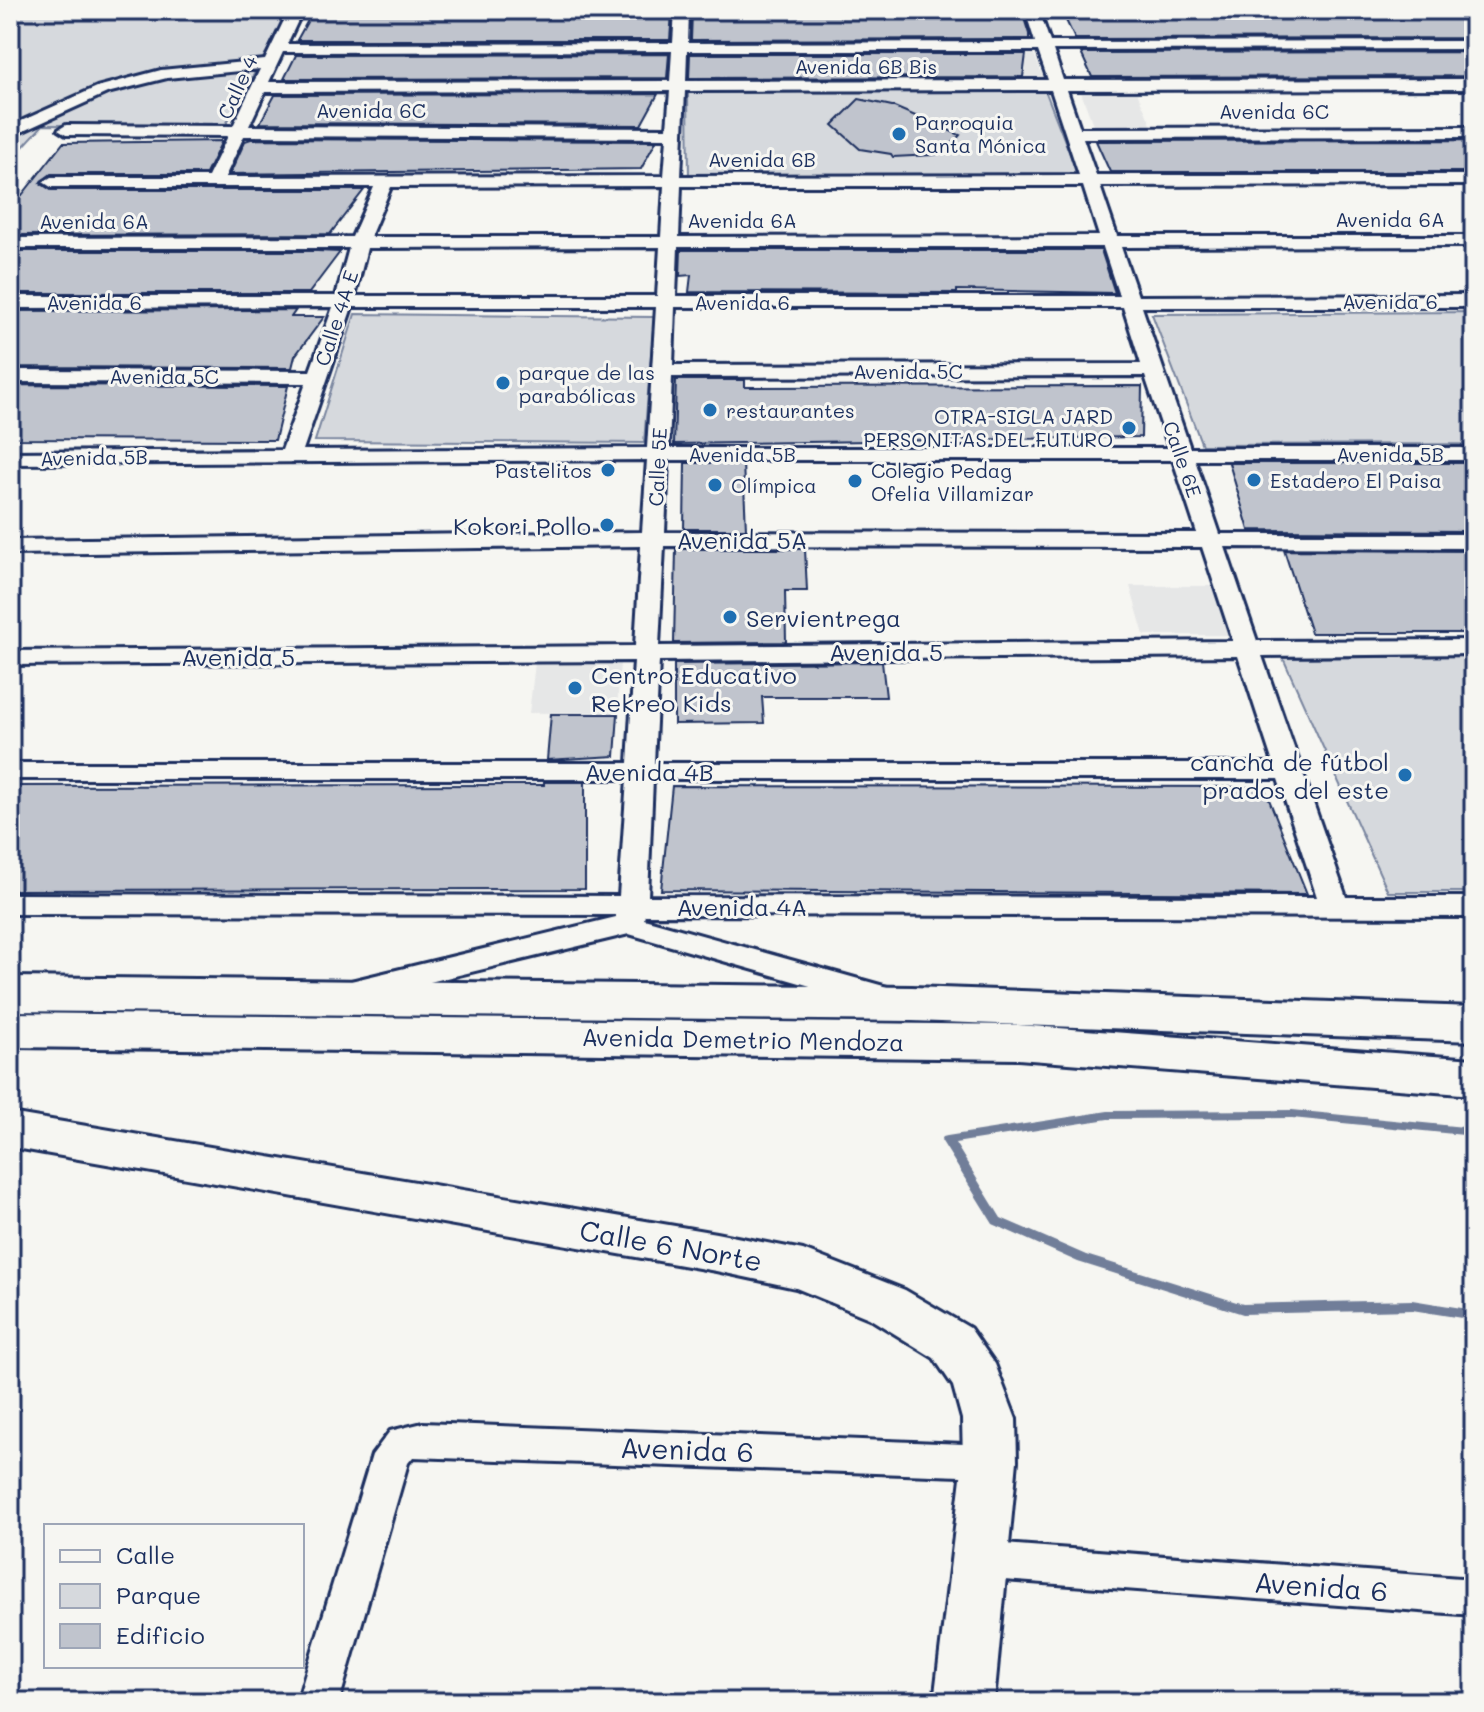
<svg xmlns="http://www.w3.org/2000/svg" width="1484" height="1712" font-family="Mali,sans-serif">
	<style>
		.built { fill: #e6e7e7 }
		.green { fill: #d6d9dd; stroke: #78849e; stroke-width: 2 }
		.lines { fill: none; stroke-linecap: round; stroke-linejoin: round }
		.stream { fill: #717e99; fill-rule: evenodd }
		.building { fill: #c0c4cd; stroke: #1b2f5e; stroke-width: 2 }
		.street-casing { stroke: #1b2f5e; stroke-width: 6 }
		.secondary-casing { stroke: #1b2f5e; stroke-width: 6 }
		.primary-casing { stroke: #1b2f5e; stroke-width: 6 }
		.street { fill: #f6f6f2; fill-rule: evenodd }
		.secondary { fill: #f6f6f2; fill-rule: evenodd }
		.primary { fill: #f6f6f2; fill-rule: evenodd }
		.poi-dot { fill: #1f6fb2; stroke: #f6f6f2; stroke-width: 3 }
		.labels { text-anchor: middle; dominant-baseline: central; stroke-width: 6; stroke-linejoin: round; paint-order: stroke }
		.far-street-label { font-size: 20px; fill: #1b2f5e; stroke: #f6f6f2 }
		.far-poi-label { font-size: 20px; fill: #1b2f5e; stroke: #f6f6f2; text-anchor: start }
		.poi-label { font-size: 24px; fill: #1b2f5e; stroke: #f6f6f2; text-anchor: end }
		.street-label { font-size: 24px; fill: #1b2f5e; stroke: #f6f6f2 }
		.near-street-label { font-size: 28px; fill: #1b2f5e; stroke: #f6f6f2 }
	</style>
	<rect width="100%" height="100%" fill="#f6f6f2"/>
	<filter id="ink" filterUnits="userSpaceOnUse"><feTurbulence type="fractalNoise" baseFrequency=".0125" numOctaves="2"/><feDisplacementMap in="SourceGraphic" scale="16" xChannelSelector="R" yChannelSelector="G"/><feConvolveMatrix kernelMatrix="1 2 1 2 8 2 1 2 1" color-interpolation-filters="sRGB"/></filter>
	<g filter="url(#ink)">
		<g class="built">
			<polygon points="967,47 1031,47 1046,84 979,85"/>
			<polygon points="1079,87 1135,88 1154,131 1095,130"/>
			<polygon points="1130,586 1219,586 1237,635 1144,635"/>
			<polygon points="620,662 617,712 529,713 535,663"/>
		</g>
		<g class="green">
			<polygon points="10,10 290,10 225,126 43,125 10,161"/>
			<polygon points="1045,90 1080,180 689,179 688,93"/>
			<polygon points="1474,312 1474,444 1202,445 1152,314"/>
			<polygon points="355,314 654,317 644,443 315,441"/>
			<polygon points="1474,656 1474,892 1388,892 1283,658"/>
		</g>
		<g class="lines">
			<polygon class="stream" points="1292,1110 1474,1128 1474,1136 1292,1118 1108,1119 955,1143 1001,1218 1086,1255 1243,1304 1412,1300 1474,1310 1474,1320 1412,1310 1243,1314 1078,1262 993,1224 941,1140 943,1137 947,1136 1108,1111"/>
		</g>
		<g class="building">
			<polygon points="1061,10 1452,10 1458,17 1474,17 1474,38 1075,39"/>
			<polygon points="663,12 672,12 670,40 297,40 312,13"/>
			<polygon points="692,12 1022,12 1029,34 1029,39 691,40"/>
			<polygon points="1474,52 1474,76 1100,77 1092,77 1081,53"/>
			<polygon points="669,54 667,78 284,79 296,55"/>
			<polygon points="690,54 1026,54 1023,77 689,78"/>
			<polygon points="658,94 641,125 260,123 275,95"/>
			<polygon points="859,99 892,106 960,135 944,153 933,155 893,157 891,154 860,149 833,125"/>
			<polygon points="251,139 656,141 641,169 230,174 245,141"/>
			<polygon points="1474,140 1474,172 1110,172 1096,141"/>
			<polygon points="222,141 206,174 51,174 40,183 51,190 364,190 330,234 10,235 10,195 22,195 63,143"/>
			<polygon points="681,250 1101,250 1115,293 957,290 957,293 689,292 691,275 680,276"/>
			<polygon points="10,251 317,251 340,252 309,293 10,293"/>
			<polygon points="296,310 291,317 324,317 295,356 292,368 10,367 10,311"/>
			<polygon points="676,380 745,380 745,387 1142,386 1141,437 674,444"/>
			<polygon points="10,385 288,386 275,440 10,439"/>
			<polygon points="685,463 743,463 746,529 684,529"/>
			<polygon points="1229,463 1474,463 1474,531 1249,530"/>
			<polygon points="676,549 805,549 807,591 785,591 786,642 674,643"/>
			<polygon points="1284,550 1474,551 1474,633 1311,633"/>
			<polygon points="882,662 886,697 762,697 764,723 674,724 674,664"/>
			<polygon points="551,714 618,714 615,756 547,760"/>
			<polygon points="544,782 585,782 585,889 10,890 10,786 544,785"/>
			<polygon points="672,786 1264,787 1307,894 661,890"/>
		</g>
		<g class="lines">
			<g class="street-casing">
				<g id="street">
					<path d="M289 10H303L287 44 673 43 675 10H689L688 43 1035 42 1025 10H1039L1050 42 1474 41V49L1053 50 1063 80 1474 79V89L1067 90 1080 128 1474 127V137L1083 138 1096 175H1474V185L1100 186 1117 236H1474V246L1121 247 1138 296 1474 295V307H1142L1190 448H1474V460H1195L1220 534H1474V548L1225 547 1257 641 1474 640V654L1262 656 1346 897H1474V917L645 915 644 919 898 990 902 997 898 1004 887 1008 629 934 355 1000 344 997 340 990 344 983 355 980 616 917V915L10 914V894L619 896 627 779H10V763H628L634 661 10 665V651L635 646 641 546 10 554V540L642 532 647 460 10 464V452L282 450 306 383 10 382V370L310 371 333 307 10 308V296H336L349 248H10V238L352 237 374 187H51L43 182 51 177H208L228 136 66 135 58 130 66 125 233 126 260 69 167 78 107 93 10 137V126L97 87 161 70 265 60ZM672 51 670 81 269 82 283 52ZM687 51H1038L1048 80 686 81ZM1051 90 1079 175 681 176 685 91ZM670 91 667 128 249 126 265 92ZM244 136 667 138 664 176 225 177ZM664 186 661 237H370L391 187ZM681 186H1083L1099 236 679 237ZM660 247 657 296H355L367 248ZM678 247H1103L1119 296H676ZM352 307H656L647 448 303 450ZM675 307H1123L1141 364 673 365ZM1145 376 1169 448H669L672 377ZM668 460H1173L1197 533 665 532ZM664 546 1202 547 1233 641 659 646ZM1238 656 1273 763H654L659 661ZM653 779H1278L1317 897 648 896Z"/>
					<polygon points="423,1423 990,1445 1003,1449 1009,1461 1003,1473 990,1477 413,1457 408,1463 339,1702 297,1702 372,1455 390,1431"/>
					<polygon points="977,1542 1474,1579 1474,1615 977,1578 963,1573 957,1560 963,1547"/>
				</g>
			</g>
			<g class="secondary-casing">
				<polygon id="secondary" points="10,1113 716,1233 803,1250 905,1290 970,1328 995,1364 1016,1419 1017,1461 994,1702 934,1702 963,1461 962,1419 953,1386 934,1358 869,1318 796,1288 716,1271 10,1147"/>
			</g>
			<g class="primary-casing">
				<g id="primary">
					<polygon points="10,977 912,987 1474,1007 1474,1041 912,1021 10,1011"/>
					<polygon points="10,1013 1018,1025 1474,1059 1474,1095 1018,1059 10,1047"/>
				</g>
			</g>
			<use href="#street" class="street"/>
			<use href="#secondary" class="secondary"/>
			<use href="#primary" class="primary"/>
		</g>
	</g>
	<g class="poi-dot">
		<circle cx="899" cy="134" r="8"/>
		<circle cx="503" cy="383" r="8"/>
		<circle cx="710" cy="410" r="8"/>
		<circle cx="1129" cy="428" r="8"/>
		<circle cx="608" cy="470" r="8"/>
		<circle cx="1254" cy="480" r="8"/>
		<circle cx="855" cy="481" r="8"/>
		<circle cx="715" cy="485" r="8"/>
		<circle cx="607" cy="525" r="8"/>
		<circle cx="730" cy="617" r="8"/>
		<circle cx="575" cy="688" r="8"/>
		<circle cx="1405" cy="775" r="8"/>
	</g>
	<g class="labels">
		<g class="far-street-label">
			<text x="866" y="66">Avenida 6B Bis</text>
			<text transform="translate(237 87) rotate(-65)">Calle 4</text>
			<text x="371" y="110">Avenida 6C</text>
			<text x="1274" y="111">Avenida 6C</text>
			<text x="762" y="159">Avenida 6B</text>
			<text x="1390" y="219">Avenida 6A</text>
			<text x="742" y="220">Avenida 6A</text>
			<text x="94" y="221">Avenida 6A</text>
			<text x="1390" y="301">Avenida 6</text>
			<text x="94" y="302">Avenida 6</text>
			<text x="742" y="302">Avenida 6</text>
			<text transform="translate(336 318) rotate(-72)">Calle 4A E</text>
			<text x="908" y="371">Avenida 5C</text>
			<text x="164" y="376">Avenida 5C</text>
			<text x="742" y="454">Avenida 5B</text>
			<text x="1390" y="454">Avenida 5B</text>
			<text transform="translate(94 457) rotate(-1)">Avenida 5B</text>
			<text transform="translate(1183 459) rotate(71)">Calle 6E</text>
			<text transform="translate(657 467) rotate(-87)">Calle 5E</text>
		</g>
		<g class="far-poi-label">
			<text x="915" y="122">Parroquia<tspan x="915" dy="23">Santa Mónica</tspan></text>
			<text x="519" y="372">parque de las<tspan x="519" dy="23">parabólicas</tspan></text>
			<text x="726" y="410">restaurantes</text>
			<text x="1113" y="416" text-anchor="end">OTRA-SIGLA JARD<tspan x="1113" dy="23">PERSONITAS DEL FUTURO</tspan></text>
			<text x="592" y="470" text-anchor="end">Pastelitos</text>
			<text x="871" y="470">Colegio Pedag<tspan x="871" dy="23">Ofelia Villamizar</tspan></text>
			<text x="1270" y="480">Estadero El Paisa</text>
			<text x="731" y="485">Olímpica</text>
		</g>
		<g class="poi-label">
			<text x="591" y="525">Kokori Pollo</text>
			<text x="746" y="617" text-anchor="start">Servientrega</text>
			<text x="591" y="674" text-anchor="start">Centro Educativo<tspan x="591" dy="28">Rekreo Kids</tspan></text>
			<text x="1389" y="761">cancha de fútbol<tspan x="1389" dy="28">prados del este</tspan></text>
		</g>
		<g class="street-label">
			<text x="742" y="539">Avenida 5A</text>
			<text x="886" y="651">Avenida 5</text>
			<text x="238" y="656">Avenida 5</text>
			<text x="649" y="771">Avenida 4B</text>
			<text x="742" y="906">Avenida 4A</text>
			<text transform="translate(743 1039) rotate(1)">Avenida Demetrio Mendoza</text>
		</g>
		<g class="near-street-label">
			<text transform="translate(671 1245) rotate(10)">Calle 6 Norte</text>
			<text transform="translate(687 1449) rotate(2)">Avenida 6</text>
			<text transform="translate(1321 1586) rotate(4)">Avenida 6</text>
		</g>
	</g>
	<rect width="1484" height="1712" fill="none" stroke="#f6f6f2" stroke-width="40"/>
	<rect x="20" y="20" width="1444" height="1672" fill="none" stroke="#1b2f5e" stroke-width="3" filter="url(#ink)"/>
	<rect x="44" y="1524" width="260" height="144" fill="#f6f6f2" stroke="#9ea6b7" stroke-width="2"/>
	<rect x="60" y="1550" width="40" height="12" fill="#f6f6f2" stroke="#9ea6b7" stroke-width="2"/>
	<text x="116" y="1564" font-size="24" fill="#1b2f5e">Calle</text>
	<rect x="60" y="1584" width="40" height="24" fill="#d6d9dd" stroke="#9ea6b7" stroke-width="2"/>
	<text x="116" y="1604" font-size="24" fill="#1b2f5e">Parque</text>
	<rect x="60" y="1624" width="40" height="24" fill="#c0c4cd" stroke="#9ea6b7" stroke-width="2"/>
	<text x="116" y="1644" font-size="24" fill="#1b2f5e">Edificio</text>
</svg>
